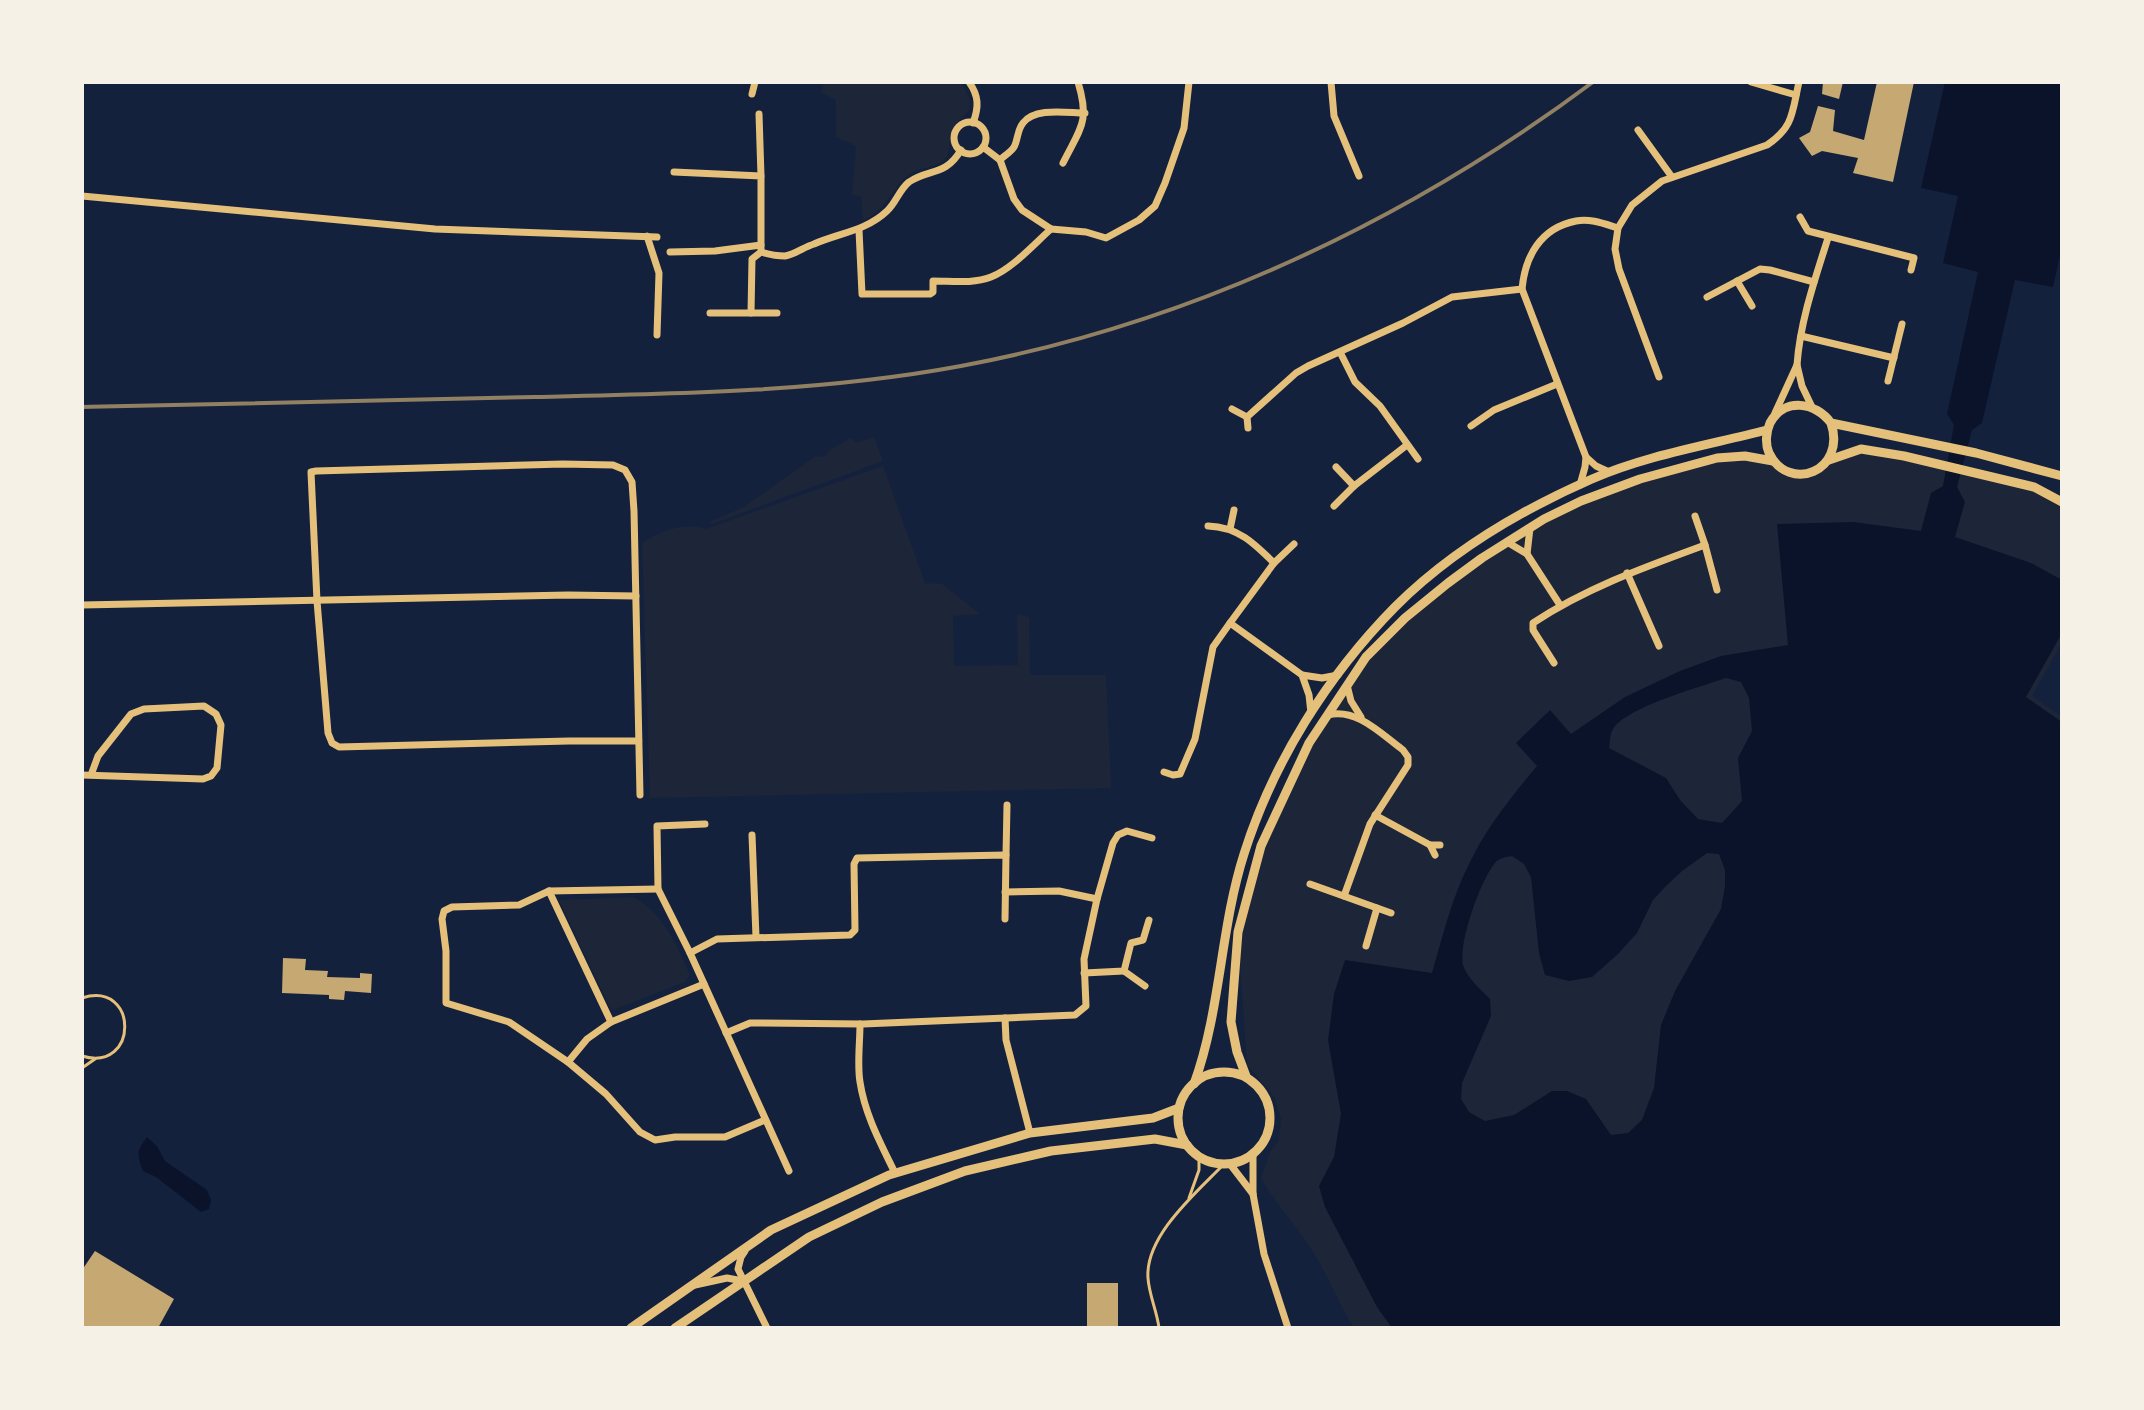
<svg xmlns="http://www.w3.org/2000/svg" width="2144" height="1410" font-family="'Sofia Sans Condensed',sans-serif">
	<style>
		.green { fill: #1d2539 }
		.water { fill: #0b132b; fill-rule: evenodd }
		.building { fill: #c6a872 }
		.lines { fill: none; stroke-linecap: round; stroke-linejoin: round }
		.service { stroke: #e5c07b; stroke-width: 3 }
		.minor { stroke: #e5c07b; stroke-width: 7 }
		.tertiary { stroke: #e5c07b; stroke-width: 9 }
		.rail { stroke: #918062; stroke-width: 4 }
	</style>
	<rect width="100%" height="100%" fill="#14213d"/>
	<g class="green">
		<path d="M824 82H961C964 89 971 97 970 105 969 115 956 121 952 130 947 141 953 156 940 163 928 169 917 167 906 177 890 191 885 213 863 220L861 196 852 195 856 146 836 137V100L821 92Z"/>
		<polygon points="874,437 883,461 712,524 707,523 744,507 816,456 825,457 829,450 851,438 856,443"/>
		<path d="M1861 449 2034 487 2062 502V643L2032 696 2062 717V1328H1354C1339 1305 1330 1279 1315 1255 1299 1228 1276 1205 1261 1178L1270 1152 1279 1140 1281 1119 1274 1097 1247 1065 1238 932 1261 846 1306 750 1366 657 1442 588 1581 501 1717 458 1773 461 1803 474Z"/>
		<path d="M883 466 925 583 942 584 980 614 953 616 954 666 1018 665 1017 614 1029 617 1030 675H1106L1111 788 650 798 642 543C661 531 683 522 706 529Z"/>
		<path d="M633 897C664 914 676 943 690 975L685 982 613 1010 609 1006 559 900Z"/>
	</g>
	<g class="water">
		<path d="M1945 82H2062V247L2053 287 2015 280 1982 423 1972 430 1957 487 1965 502 1955 537 2031 563 2062 580V633L2026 697 2062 722V1328H1392L1377 1307 1325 1207 1319 1186 1334 1157 1341 1114 1328 1040 1334 994 1345 960 1432 973C1443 935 1452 897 1470 862 1487 827 1512 796 1537 766L1516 743 1550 710 1571 734 1625 697 1680 671 1721 656 1788 645 1777 524 1853 522 1921 531 1931 493 1943 486 1954 425 1947 414 1978 272 1943 263 1958 196 1921 188ZM1726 678 1741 682 1749 698 1752 731 1738 758 1742 801 1722 823 1698 819 1680 800 1666 778 1609 748C1610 742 1610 734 1613 729 1627 707 1700 687 1726 678ZM1707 853 1719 854 1725 870V886L1721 909 1675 991 1661 1025 1654 1088 1642 1120 1628 1133 1611 1135 1586 1099 1567 1091H1552L1514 1115 1485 1121 1469 1112 1461 1099 1462 1083 1491 1016 1490 999C1481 990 1467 978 1463 965 1458 943 1481 879 1495 863 1499 858 1506 857 1512 856L1524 864 1531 877 1539 953 1545 975 1569 981 1592 977 1618 954 1637 933 1653 900 1665 887 1682 871Z"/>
		<path d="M147 1137 157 1146 165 1161 207 1190 211 1200 209 1209 201 1212 156 1177 143 1171C137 1154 136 1152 147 1137Z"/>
	</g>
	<g class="building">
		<polygon points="1823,82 1843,82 1839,99 1822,94"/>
		<polygon points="1877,82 1914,82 1893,182 1853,173 1858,158 1822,151 1812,156 1799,138 1810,132 1818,106 1835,110 1833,131 1864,140"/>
		<polygon points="283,958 306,959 305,970 328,971 327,977 360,978 360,973 372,974 371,993 345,991 344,1000 329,999 329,995 282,993"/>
		<polygon points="95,1251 174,1299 158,1328 82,1328 82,1270"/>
		<rect x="1087" y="1283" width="31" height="45"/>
	</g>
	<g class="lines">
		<g class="service">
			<path d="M82 998C139 980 139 1073 82 1056"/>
			<polyline points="82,1068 95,1059"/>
			<polyline points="1189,1198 1199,1170 1199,1156"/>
			<path d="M1159 1328C1157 1311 1149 1295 1148 1278 1145 1236 1196 1193 1223 1165"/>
		</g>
		<g class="minor">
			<path d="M969 82C979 96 979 107 973 123"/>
			<polyline points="1331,82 1334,116 1359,176"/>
			<polyline points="1751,82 1796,95"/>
			<polyline points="752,94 755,82"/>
			<polyline points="759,114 761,176"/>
			<circle cx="970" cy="138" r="16"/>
			<polyline points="1638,130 1672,177"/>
			<polyline points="983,147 1000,160 1014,199 1022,210 1051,229 1086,232 1106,238 1139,220 1155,206 1165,183 1184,128 1189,82"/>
			<path d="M1000 160C1004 156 1011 152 1014 147 1018 140 1017 130 1023 123 1035 107 1067 113 1085 113"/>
			<path d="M1063 163C1081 127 1090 122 1078 82"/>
			<polyline points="674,172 761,176 761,252 752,259 751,313 710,313"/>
			<polyline points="82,196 435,229 657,237"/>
			<polyline points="1800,217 1808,231 1914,258 1911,270"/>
			<path d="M859 230 862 294H930L933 292V281C952 281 973 284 991 277 1012 269 1034 244 1051 229"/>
			<polyline points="647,236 659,273 657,335"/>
			<polyline points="670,252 715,251 761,245"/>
			<path d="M761 252C768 254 777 256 785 256 796 254 804 247 814 244 839 233 866 231 887 211 896 203 899 190 909 182 929 168 945 177 961 150"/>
			<polyline points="1737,281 1752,306"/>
			<polyline points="1707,297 1760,269 1770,270 1814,282"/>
			<polyline points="751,313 777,313"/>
			<polyline points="1801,336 1894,358"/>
			<polyline points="1340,352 1355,382 1380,406 1418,459"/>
			<path d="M1797 365C1800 322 1815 279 1828 238"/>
			<path d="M1659 377 1619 269 1615 249 1618 228 1632 205 1662 181 1767 145C1794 127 1792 112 1799 82"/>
			<polyline points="1888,381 1902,324"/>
			<polyline points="1232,409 1247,417"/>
			<polyline points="1775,413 1797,365 1802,386 1812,407"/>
			<polyline points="1471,426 1494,410 1557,384"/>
			<polyline points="1248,428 1247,417 1296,373 1308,366 1403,323 1452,297 1522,289"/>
			<path d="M1586 457 1522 289C1525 257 1540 228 1576 221 1590 218 1605 224 1618 228"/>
			<polyline points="1336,467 1354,486"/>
			<polyline points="1580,485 1585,467 1586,457 1596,466 1609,472"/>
			<polyline points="1334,506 1354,486 1407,445"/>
			<polyline points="1695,516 1705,545"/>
			<path d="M1208 526C1238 527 1254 543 1274 563"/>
			<polyline points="1230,529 1234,510"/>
			<polyline points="1507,542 1527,554 1560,605"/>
			<polyline points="1294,544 1274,563 1230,623 1302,675"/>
			<polyline points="1527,554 1530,528"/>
			<polyline points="1627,573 1659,646"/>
			<polyline points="82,605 568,595 636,596"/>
			<path d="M1554 663 1533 630V623C1586 588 1645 567 1705 545L1717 590"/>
			<polyline points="1347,685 1351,701 1361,717"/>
			<polyline points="1311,713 1309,695 1302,675 1322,678 1338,675"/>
			<path d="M1328 715C1357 708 1381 734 1403 750L1408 757V765L1370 824 1344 896"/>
			<polyline points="639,741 569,741 339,747 332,743 328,733 317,601 311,472 316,471 563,464 613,465 625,470 632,482 634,511 640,795"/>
			<polyline points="1164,772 1173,775 1180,774 1195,739 1213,647 1230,623"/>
			<polyline points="82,775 203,779 211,776 217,768 221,725 216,714 204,706 144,709 131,714 98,756 91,775"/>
			<polyline points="1375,815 1430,845"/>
			<polyline points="705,824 657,826 658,889 690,953 789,1171"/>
			<polyline points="752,835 756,937"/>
			<polyline points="1006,855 1007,805"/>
			<polyline points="1435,855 1430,845 1440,845"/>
			<polyline points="1310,884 1391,913"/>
			<polyline points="658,889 549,891 519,905 452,907 444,911 442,919 446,951 446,1003 509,1022 568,1062 606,1094 640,1132 655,1140 675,1137 725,1137 765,1120"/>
			<polyline points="549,891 611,1022"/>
			<polyline points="1005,892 1059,891 1097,899"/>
			<polyline points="1366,946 1377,908"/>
			<polyline points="690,953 717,939 850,935 855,930 854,864 857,858 1006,855 1005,919"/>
			<polyline points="1124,971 1145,986"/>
			<polyline points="1084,973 1124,971 1131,943 1143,940 1149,920"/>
			<polyline points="1005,1018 1006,1040 1030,1133"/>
			<path d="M860 1024C860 1043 857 1064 860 1082 865 1115 881 1144 895 1173"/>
			<polyline points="726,1033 750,1023 863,1024 1075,1015 1086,1006 1084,959 1097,899 1113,843 1118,835 1127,831 1152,838"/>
			<polyline points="568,1062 587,1039 611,1022 704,984"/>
			<polyline points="1253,1153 1253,1194 1264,1254 1288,1328"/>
			<polyline points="1230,1164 1253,1194"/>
			<polyline points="745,1251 741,1257 738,1269 767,1328"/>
			<polyline points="695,1285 727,1278 743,1281"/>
		</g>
		<g class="tertiary">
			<path d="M1831 423C1847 471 1789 494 1769 453 1765 444 1766 432 1770 423 1784 397 1816 402 1831 423L1976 453 2062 476"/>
			<polyline points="1829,460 1861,449 1904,456 2034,487 2062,502"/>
			<circle cx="1224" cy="1118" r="46"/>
			<polyline points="1246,1076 1237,1052 1231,1022 1238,932 1261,846 1309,743 1366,657 1405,618 1448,583 1482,558 1544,519 1581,501 1640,479 1717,458 1745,456 1773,461"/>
			<path d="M1194 1084C1221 1010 1220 929 1244 854 1273 762 1328 675 1395 607 1450 552 1521 510 1592 479 1647 455 1709 445 1767 430"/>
			<polyline points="631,1328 771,1230 889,1175 1030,1133 1153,1118 1179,1108"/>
			<polyline points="675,1328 809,1237 882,1202 965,1171 1051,1151 1155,1139 1187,1145"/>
		</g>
		<path class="rail" d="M82 407C233 404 384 400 534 397 677 394 821 392 961 366 1191 323 1407 221 1593 82"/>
	</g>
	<rect width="2144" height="1410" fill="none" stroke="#f6f1e7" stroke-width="168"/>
</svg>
